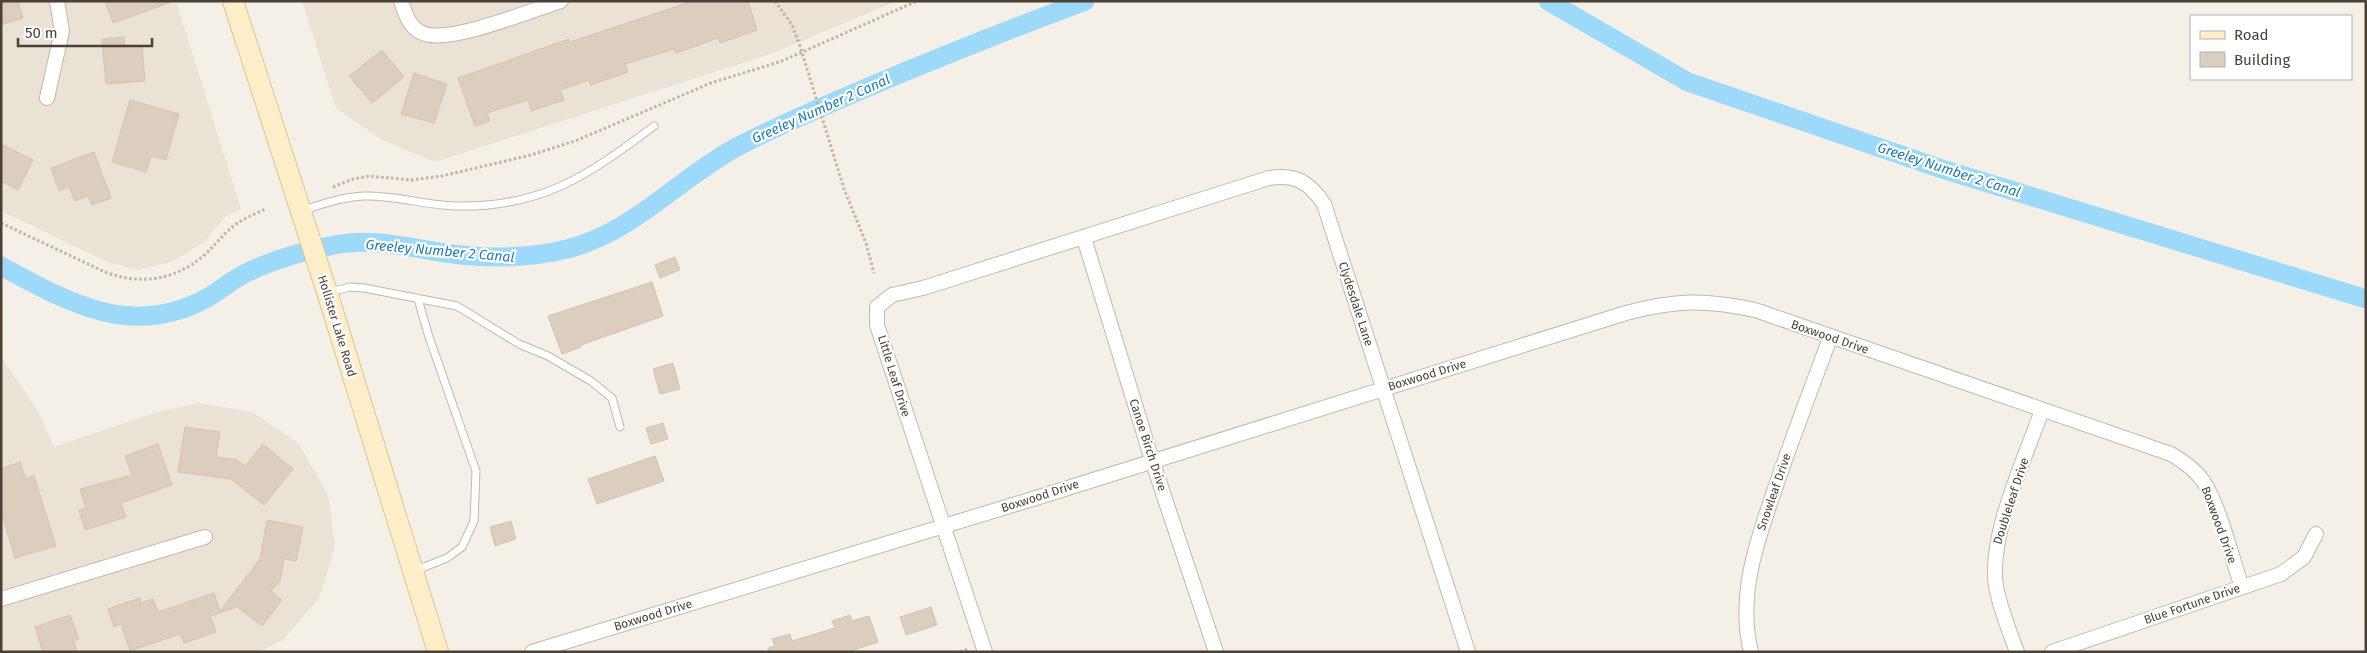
<svg xmlns="http://www.w3.org/2000/svg" width="2367" height="653" font-family="'Fira Sans',sans-serif">
	<style>
		.residential { fill: #eae2d5 }
		.lines { fill: none; stroke-linecap: round; stroke-linejoin: round }
		.canal { stroke: #9dd9f9; stroke-width: 19 }
		.building { fill: #dccebe; stroke: #d4c3ae }
		.lane-casing { stroke: #c2b8a9; stroke-width: 9 }
		.street-casing { stroke: #c2b8a9; stroke-width: 16 }
		.secondary-casing { stroke: #dec594; stroke-width: 22 }
		.path { stroke: #c6b398; stroke-width: 3; stroke-dasharray: 2.5 2.5; stroke-linecap: butt }
		.lane { stroke: #fff; stroke-width: 7 }
		.street { stroke: #fff; stroke-width: 14 }
		.secondary { stroke: #ffeec8; stroke-width: 20 }
		.labels { text-anchor: middle; dominant-baseline: central; stroke-width: 4.5; stroke-linejoin: round; paint-order: stroke }
		.street-label { font-size: 12px; fill: #4a4035; stroke: #fff }
		.water-label { font-size: 14px; font-style: italic; fill: #1f7cb1; stroke: #fff }
	</style>
	<rect width="100%" height="100%" fill="#f5f0e7"/>
	<g class="residential">
		<polygon points="1,1 176,1 241,209 226,216 204,242 174,261 139,270 110,263 1,211"/>
		<polygon points="302,1 897,1 773,53 435,162 382,140 336,108"/>
		<polygon points="1,357 37,409 54,447 150,414 198,403 253,412 299,444 328,495 335,546 319,598 284,639 259,652 1,652"/>
	</g>
	<g class="lines">
		<g class="canal">
			<polyline points="1548,1 1688,82 1942,169 2366,299"/>
			<path d="M1 266C68 302 130 339 205 299 219 292 230 281 244 274 271 260 310 249 340 244 374 238 411 248 445 253 486 259 526 259 567 249 633 233 679 178 737 147 781 124 826 105 871 86 942 56 1013 28 1085 1"/>
		</g>
	</g>
	<g class="building">
		<polygon points="1,1 18,1 23,18 1,25"/>
		<polygon points="105,1 168,1 169,3 113,23"/>
		<polygon points="693,1 748,1 757,30 720,43 718,38 676,53 674,49 625,64 628,72 591,85 589,80 560,90 564,100 531,111 528,100 487,113 490,121 475,126 458,78 569,39 570,42"/>
		<polygon points="124,37 125,47 142,46 145,81 106,84 102,39"/>
		<polygon points="382,50 404,77 372,103 349,76"/>
		<polygon points="414,73 447,84 434,123 401,114"/>
		<polygon points="130,100 179,114 166,160 151,156 146,172 112,162"/>
		<polygon points="1,144 33,160 18,190 1,181"/>
		<polygon points="94,152 111,198 92,205 88,196 75,201 69,187 59,191 51,168"/>
		<polygon points="675,257 680,270 660,278 655,265"/>
		<polygon points="652,282 663,316 581,345 581,347 562,354 548,316"/>
		<polygon points="673,363 680,389 660,394 653,369"/>
		<polygon points="663,423 668,439 651,444 646,428"/>
		<polygon points="185,427 220,432 216,457 237,460 245,466 263,444 293,469 264,505 231,479 178,472"/>
		<polygon points="158,444 172,485 121,503 126,517 85,530 79,510 86,508 80,489 132,475 125,456"/>
		<polygon points="655,456 664,481 597,504 588,479"/>
		<polygon points="20,462 26,479 34,476 56,546 15,558 1,511 1,469"/>
		<polygon points="267,520 303,527 296,561 284,559 280,581 271,591 282,600 262,626 237,607 210,616 216,632 184,643 180,634 130,651 121,624 114,627 108,609 140,598 141,603 153,599 158,612 214,593 220,611 260,559"/>
		<polygon points="511,521 516,539 495,546 490,527"/>
		<polygon points="931,607 937,625 906,635 900,617"/>
		<polygon points="70,615 79,639 74,641 77,652 43,652 35,627"/>
		<polygon points="850,615 852,621 869,616 878,642 848,652 769,652 768,648 775,646 772,639 790,634 792,641 835,628 832,621"/>
	</g>
	<g class="lines">
		<g class="lane-casing">
			<g id="lane">
				<path d="M301 211C322 204 342 197 364 196 394 195 424 205 455 206 542 208 587 176 654 126"/>
				<polyline points="330,292 350,287 364,288 457,306 519,344 548,356 591,381 612,398 620,427"/>
				<polyline points="414,571 447,558 462,547 474,521 476,471 429,337 418,299"/>
			</g>
		</g>
		<g class="street-casing">
			<g id="street">
				<path d="M401 1C405 13 409 27 422 33 447 45 532 10 561 1"/>
				<polyline points="47,98 62,31 57,1"/>
				<polyline points="1084,238 1152,460 1216,652"/>
				<polyline points="1,599 205,537"/>
				<path d="M532 652 1039 497 1626 313C1675 300 1704 299 1755 310L2171 454C2183 461 2195 469 2203 481 2221 509 2231 556 2242 587"/>
				<path d="M985 652 877 325V307L892 295 923 288 1269 178C1296 174 1309 182 1324 204L1468 652"/>
				<path d="M1751 652C1736 592 1760 533 1779 477 1795 431 1813 384 1830 338"/>
				<path d="M2017 652C2009 630 2000 609 1996 586 1988 536 2025 459 2042 410"/>
				<polyline points="2052,652 2281,574 2304,557 2316,534"/>
			</g>
		</g>
		<g class="secondary-casing">
			<polyline id="secondary" points="233,1 327,292 438,652"/>
		</g>
		<g class="path">
			<polyline points="775,1 792,25 800,46 844,189 866,243 874,273"/>
			<polyline points="333,187 353,179 369,176 411,180 442,176 531,155 575,141 711,83 782,61 917,1"/>
			<path d="M1 223 105 272C139 285 173 281 202 257 214 247 223 234 235 225 244 218 255 214 266 209"/>
			<polyline points="960,652 968,649"/>
		</g>
		<use href="#lane" class="lane"/>
		<use href="#street" class="street"/>
		<use href="#secondary" class="secondary"/>
	</g>
	<g class="labels">
		<g class="street-label">
			<text transform="translate(1356 304) rotate(72)">Clydesdale Lane</text>
			<text transform="translate(337 326) rotate(73)">Hollister Lake Road</text>
			<text transform="translate(1830 337) rotate(19)">Boxwood Drive</text>
			<text transform="translate(1427 375) rotate(-17)">Boxwood Drive</text>
			<text transform="translate(894 376) rotate(73)">Little Leaf Drive</text>
			<text transform="translate(1148 445) rotate(72)">Canoe Birch Drive</text>
			<text transform="translate(1774 492) rotate(-71)">Snowleaf Drive</text>
			<text transform="translate(1040 496) rotate(-18)">Boxwood Drive</text>
			<text transform="translate(2011 501) rotate(-72)">Doubleleaf Drive</text>
			<text transform="translate(2219 525) rotate(70)">Boxwood Drive</text>
			<text transform="translate(2192 604) rotate(-19)">Blue Fortune Drive</text>
			<text transform="translate(653 615) rotate(-17)">Boxwood Drive</text>
		</g>
		<g class="water-label">
			<text transform="translate(821 109) rotate(-24)">Greeley Number 2 Canal</text>
			<text transform="translate(1949 170) rotate(18)">Greeley Number 2 Canal</text>
			<text transform="translate(440 251) rotate(5)">Greeley Number 2 Canal</text>
		</g>
	</g>
	<rect width="2367" height="653" fill="none" stroke="#4a4035" stroke-width="5"/>
	<rect x="2190" y="15" width="162" height="65" fill="#ffffff" stroke="#b7b3ae"/>
	<rect x="2200" y="31" width="25" height="8" fill="#ffeec8" stroke="#b7b3ae"/>
	<text x="2234" y="40" font-size="15" fill="#4a4035">Road</text>
	<rect x="2200" y="52" width="25" height="15" fill="#dccebe" stroke="#b7b3ae"/>
	<text x="2234" y="65" font-size="15" fill="#4a4035">Building</text>
	<path d="M18 38v8h134v-8" fill="none" stroke="#4a4035" stroke-width="2.5"/>
	<text x="25" y="38" font-size="15" fill="#4a4035" stroke="#ffffff" stroke-width="4" paint-order="stroke">50 m</text>
</svg>
